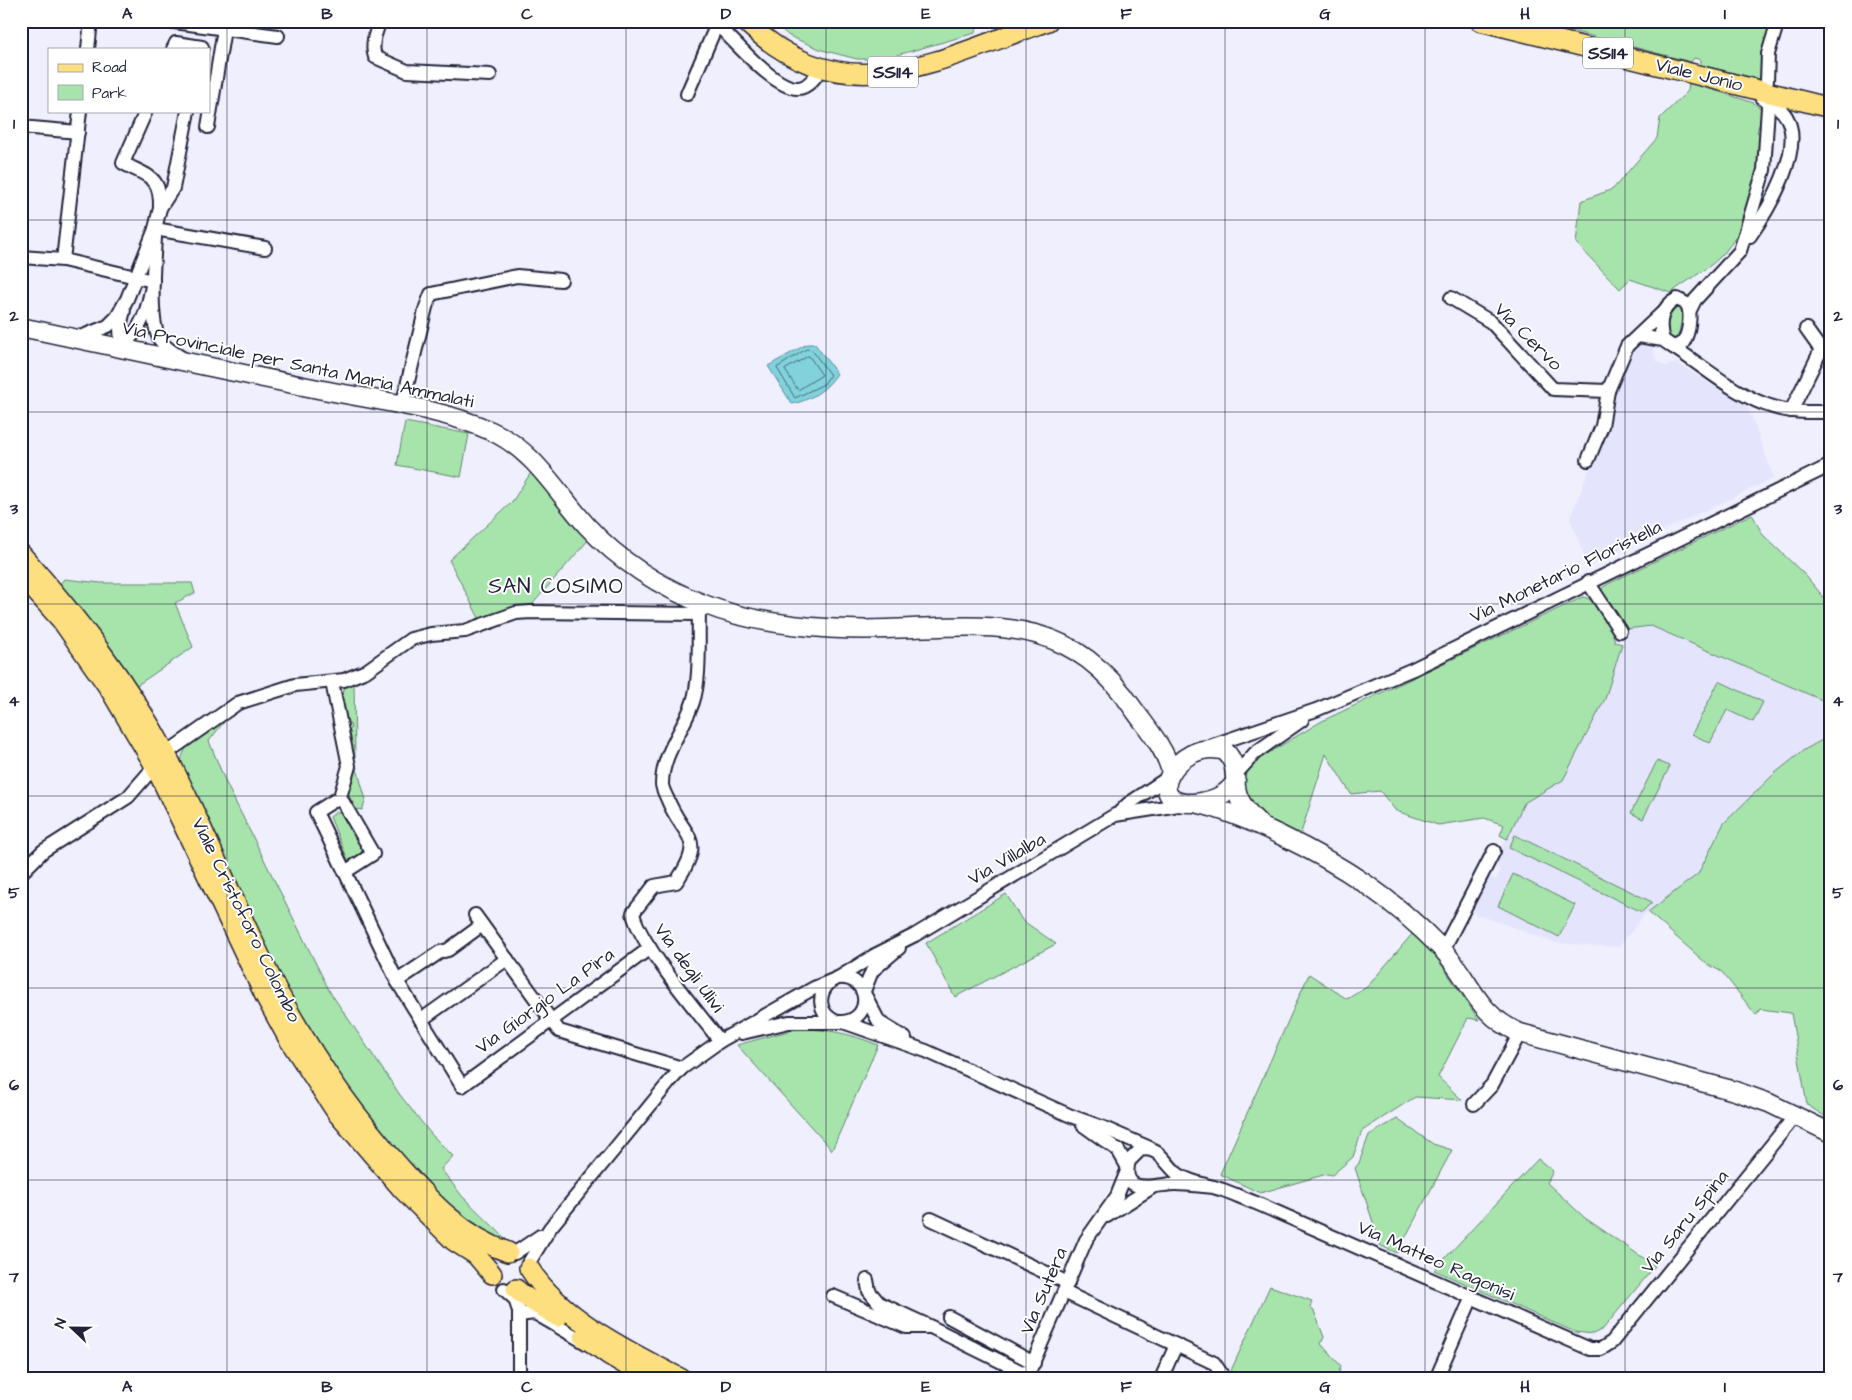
<svg xmlns="http://www.w3.org/2000/svg" width="1852" height="1400" font-family="'Architects Daughter',sans-serif">
	<style>
		.built { fill: #e4e4fd }
		.green { fill: #a7e4ab; stroke: #648373 }
		.water { fill: #81d2db; stroke: #5b8c9b }
		.lines { fill: none; stroke-linecap: round; stroke-linejoin: round }
		.shore { stroke: #48687b; stroke-width: 1 }
		.street-casing { stroke: #22223b; stroke-width: 16 }
		.secondary-casing { stroke: #22223b; stroke-width: 21 }
		.primary-casing { stroke: #22223b; stroke-width: 22 }
		.street { stroke: #fff; stroke-width: 12 }
		.secondary { stroke: #fff; stroke-width: 18 }
		.primary { stroke: #fedf80; stroke-width: 19 }
		.grid { fill: none; stroke: #22223b; stroke-width: 1; stroke-opacity: 0.55 }
		.labels { text-anchor: middle; dominant-baseline: central; stroke-width: 4; stroke-linejoin: round; paint-order: stroke }
		.shield { fill: #fff; stroke: #646476; stroke-width: 1 }
		.shield-label { font-size: 18px; font-weight: bold; fill: #22223b }
		.street-label { font-size: 19px; fill: #22223b; stroke: #fff }
		.quarter-label { font-size: 21px; letter-spacing: 1px; fill: #22223b; stroke: #fff }
		.neatline { fill: none; stroke: #22223b; stroke-width: 2 }
		.grid-label { font-size: 16px; text-anchor: middle; font-weight: bold; fill: #22223b }
	</style>
	<rect width="100%" height="100%" fill="#efeffe"/>
	<filter id="ink" filterUnits="userSpaceOnUse"><feTurbulence type="fractalNoise" baseFrequency=".02" numOctaves="2"/><feDisplacementMap in="SourceGraphic" scale="10" xChannelSelector="R" yChannelSelector="G"/><feConvolveMatrix kernelMatrix="1 2 1 2 8 2 1 2 1" color-interpolation-filters="sRGB"/></filter>
	<g filter="url(#ink)">
		<g class="built">
			<polygon points="1635,343 1644,343 1652,347 1656,360 1665,366 1677,363 1748,407 1774,478 1588,566 1570,518 1607,425 1616,376"/>
			<polygon points="1651,626 1831,704 1831,735 1804,750 1774,774 1724,823 1698,874 1643,916 1619,947 1555,943 1476,914 1471,907 1487,876 1496,880 1500,871 1495,860 1524,803 1541,794 1617,663 1626,629"/>
		</g>
		<g class="green">
			<polygon points="772,21 980,21 975,33 883,59 857,59 822,50 789,36"/>
			<polygon points="1534,21 1782,21 1767,81 1701,65 1701,60 1694,58 1691,62"/>
			<path d="M1689 82 1754 103 1764 111V125H1759L1757 132 1764 136C1757 177 1752 225 1720 257 1706 271 1687 280 1671 293L1630 279 1620 289 1576 243 1581 201 1613 189 1657 138 1660 118 1688 91Z"/>
			<path d="M1677 306 1683 311 1679 334 1674 340C1662 332 1665 312 1677 306Z"/>
			<polygon points="405,422 469,434 461,477 397,465"/>
			<polygon points="532,471 590,538 530,607 481,622 449,560 512,502"/>
			<polygon points="1752,514 1763,535 1805,575 1831,606 1831,704 1651,626 1626,629 1602,596 1602,588 1608,584"/>
			<polygon points="64,579 101,583 192,583 195,593 175,603 193,647 136,686 88,618 60,584"/>
			<path d="M1583 597C1599 599 1612 627 1615 642L1622 644 1605 699 1563 780 1524 803 1507 839 1500 835 1504 825 1484 818 1438 825 1396 811 1380 791 1351 794 1326 754 1300 836 1262 819 1248 805 1243 778 1252 763 1322 721Z"/>
			<path d="M354 680 355 762 366 800 362 810 356 809 347 792 353 768 348 730 351 729 350 723 346 724C345 706 335 690 354 680Z"/>
			<polygon points="1719,681 1763,702 1753,722 1727,710 1710,743 1692,734"/>
			<path d="M231 713 209 741 226 783 330 992 400 1095 431 1134 453 1156 441 1169 462 1196 510 1243 497 1242 439 1199 354 1101 282 987 181 767C179 741 213 725 231 713Z"/>
			<polygon points="1831,735 1831,1120 1807,1105 1791,1013 1760,1009 1756,1015 1722,972 1707,964 1648,912 1698,874 1724,823 1774,774 1804,750"/>
			<polygon points="1657,761 1670,766 1643,819 1631,813"/>
			<polygon points="336,812 341,812 345,815 363,848 359,857 348,860 330,817"/>
			<polygon points="1515,835 1652,902 1642,912 1509,848"/>
			<polygon points="1513,874 1575,905 1559,937 1498,906"/>
			<polygon points="1006,894 1022,920 1056,944 955,997 926,943"/>
			<polygon points="1413,933 1437,958 1479,1020 1468,1018 1438,1077 1462,1100 1415,1097 1362,1131 1353,1157 1332,1175 1327,1174 1260,1193 1220,1174 1309,974 1347,999 1367,987"/>
			<path d="M796 1029C828 1029 849 1033 878 1045L832 1150 737 1045Z"/>
			<polygon points="1397,1119 1433,1144 1452,1150 1397,1253 1381,1246 1355,1168 1359,1163 1369,1135"/>
			<polygon points="1538,1159 1553,1171 1547,1183 1585,1218 1655,1266 1603,1329 1593,1334 1575,1332 1434,1270"/>
			<polygon points="1270,1286 1312,1301 1310,1308 1314,1311 1324,1337 1321,1344 1341,1366 1337,1379 1227,1379"/>
		</g>
		<path class="water" d="M807 344H815L837 374C826 390 811 400 792 404L768 366Z"/>
		<g class="lines">
			<g class="shore">
				<polygon points="807,349 812,350 830,375 824,384 795,398 777,368"/>
				<polygon points="809,356 822,375 798,390 785,370"/>
			</g>
			<g class="street-casing">
				<g id="street">
					<polyline points="167,21 278,36"/>
					<path d="M380 21C375 34 371 44 375 57L407 71 490 75"/>
					<path d="M713 21C732 37 773 89 798 88 808 88 816 76 821 69"/>
					<polyline points="88,49 91,21"/>
					<polyline points="173,49 176,43 202,47 201,49"/>
					<polyline points="1767,81 1768,54 1778,21"/>
					<polyline points="687,94 717,24"/>
					<path d="M80 111 63 260 153 281C148 308 143 329 121 347"/>
					<path d="M146 111 123 163C148 177 161 175 160 208"/>
					<polyline points="21,127 78,132"/>
					<polyline points="208,127 224,29"/>
					<polyline points="155,229 265,248"/>
					<path d="M1750 236C1769 209 1804 150 1787 118 1782 108 1772 104 1763 99"/>
					<path d="M155 237C154 261 148 320 160 340 165 348 176 354 184 359"/>
					<polyline points="21,257 63,260"/>
					<polyline points="1451,298 1491,322 1553,389 1608,391 1627,346 1664,311"/>
					<polyline points="1690,310 1695,300 1740,251 1764,170 1768,107"/>
					<path d="M1638 336 1663 340 1673 347 1683 343C1689 333 1692 315 1687 304L1677 299C1661 307 1658 323 1663 340"/>
					<polyline points="78,338 108,326 117,317 127,299 155,229 160,208 173,188 188,111"/>
					<polyline points="121,347 120,327 124,310"/>
					<path d="M1673 347C1705 367 1736 396 1773 407 1792 413 1811 412 1831 412"/>
					<polyline points="402,406 426,307 431,294 517,276 561,280"/>
					<polyline points="1791,411 1821,350 1806,329"/>
					<polyline points="1588,460 1602,426 1608,391"/>
					<polyline points="1588,582 1620,631"/>
					<path d="M702 609 699 614C698 640 701 677 693 702 684 729 662 754 662 784 662 788 665 794 667 798 683 839 708 836 676 882L654 886 633 913C639 944 699 1013 720 1041"/>
					<polyline points="332,682 349,766 340,797 316,812 345,872 373,854 340,797"/>
					<polyline points="1207,747 1316,710 1413,669 1831,465"/>
					<polyline points="165,754 238,703 295,685 344,680 366,671 411,639 431,634 465,631 516,613 531,612 699,614"/>
					<polyline points="1236,774 1255,753 1302,720"/>
					<polyline points="1118,814 1128,804 1166,779"/>
					<polyline points="345,872 397,981 462,1086 650,948"/>
					<polyline points="21,873 43,851 128,797 155,766"/>
					<polyline points="475,915 559,1031 682,1068"/>
					<polyline points="1443,950 1494,851"/>
					<path d="M838 978C870 975 874 1019 843 1022"/>
					<polyline points="397,981 440,952 448,950 482,925"/>
					<path d="M830 982C817 994 818 1013 835 1021"/>
					<polyline points="864,991 872,971 899,948"/>
					<polyline points="865,995 879,1022 905,1038"/>
					<polyline points="421,1020 507,959"/>
					<polyline points="742,1033 789,1022 843,1022 926,1051 1071,1116 1104,1128 1150,1148"/>
					<polyline points="1474,1104 1492,1085 1520,1033"/>
					<polyline points="1083,1125 1118,1150 1127,1166"/>
					<path d="M1214 1187C1201 1186 1188 1184 1175 1184 1157 1184 1119 1198 1129 1161L1140 1150C1160 1145 1165 1165 1179 1175 1191 1183 1209 1185 1223 1190 1234 1194 1245 1199 1256 1203L1590 1349H1601L1612 1342 1795 1116"/>
					<polyline points="1107,1216 1151,1188"/>
					<polyline points="931,1219 1068,1283"/>
					<polyline points="515,1253 540,1236"/>
					<polyline points="528,1264 550,1228 671,1080 682,1068 720,1041 814,988 838,978 875,955 915,935 1115,815 1185,804"/>
					<polyline points="867,1280 869,1291 879,1303 929,1326"/>
					<polyline points="504,1289 515,1299 519,1311 519,1379"/>
					<polyline points="1064,1292 1214,1363 1221,1373 1220,1379"/>
					<polyline points="833,1296 906,1327 931,1327 1028,1375"/>
					<polyline points="519,1315 535,1313 588,1344"/>
					<polyline points="949,1317 1034,1363"/>
					<polyline points="1026,1379 1086,1240 1117,1196 1127,1171"/>
					<polyline points="1161,1379 1176,1345"/>
					<polyline points="1436,1379 1472,1297"/>
				</g>
			</g>
			<g class="secondary-casing">
				<g id="secondary">
					<path d="M21 327C117 347 212 368 308 387 365 399 439 407 491 431 534 450 557 493 587 526 619 561 662 588 706 605 757 625 831 631 886 629 990 626 1068 611 1135 711 1148 729 1166 750 1171 772"/>
					<path d="M1236 781C1227 794 1217 799 1201 802 1135 813 1176 736 1225 751 1238 764 1233 775 1237 792 1240 805 1250 815 1260 824"/>
					<path d="M1195 803C1224 809 1253 822 1280 835 1344 866 1391 897 1441 948 1472 980 1474 1013 1520 1033L1735 1091 1769 1103 1831 1133"/>
				</g>
			</g>
			<g class="primary-casing">
				<g id="primary">
					<path d="M745 21C844 117 938 59 1048 21"/>
					<polyline points="1480,21 1831,108"/>
					<path d="M21 554C76 616 127 681 166 754 206 831 237 913 277 990 311 1054 352 1113 400 1167 431 1202 464 1237 508 1252"/>
					<polyline points="21,575 62,621 109,688 155,766 265,996 288,1038 337,1113 403,1190 454,1241 476,1255 492,1274"/>
					<path d="M529 1268C560 1318 631 1353 682 1379"/>
					<path d="M516 1289C528 1301 545 1307 558 1317"/>
					<polyline points="584,1337 609,1355 650,1379"/>
				</g>
			</g>
			<use href="#street" class="street"/>
			<use href="#secondary" class="secondary"/>
			<use href="#primary" class="primary"/>
		</g>
	</g>
	<path class="grid" d="M227 21V1379M427 21V1379M626 21V1379M826 21V1379M1026 21V1379M1225 21V1379M1425 21V1379M1625 21V1379M21 220H1831M21 412H1831M21 604H1831M21 796H1831M21 988H1831M21 1180H1831"/>
	<g class="labels">
		<g class="shield">
			<rect x="1583" y="37.5" width="50" height="31" rx="4"/>
			<rect x="868" y="56.5" width="50" height="31" rx="4"/>
		</g>
		<g class="shield-label">
			<text x="1608" y="53">SS114</text>
			<text x="893" y="72">SS114</text>
		</g>
		<g class="street-label">
			<text transform="translate(1699 75) rotate(14)">Viale Jonio</text>
			<text transform="translate(1528 337) rotate(45)">Via Cervo</text>
			<text transform="translate(298 365) rotate(12)">Via Provinciale per Santa Maria Ammalati</text>
			<text transform="translate(1566 572) rotate(-26)">Via Monetario Floristella</text>
			<text transform="translate(1007 859) rotate(-30)">Via Villalba</text>
			<text transform="translate(246 920) rotate(64)">Viale Cristoforo Colombo</text>
			<text transform="translate(689 968) rotate(54)">Via degli Ulivi</text>
			<text transform="translate(545 1001) rotate(-36)">Via Giorgio La Pira</text>
			<text transform="translate(1685 1222) rotate(-51)">Via Saru Spina</text>
			<text transform="translate(1436 1261) rotate(24)">Via Matteo Ragonisi</text>
			<text transform="translate(1044 1291) rotate(-67)">Via Sutera</text>
		</g>
		<g class="quarter-label">
			<text x="556" y="586">SAN COSIMO</text>
		</g>
	</g>
	<rect width="1852" height="1400" fill="none" stroke="#fff" stroke-width="55"/>
	<rect x="48" y="48" width="162" height="65" fill="#ffffff" stroke="#a7a7b1"/>
	<rect x="58" y="64" width="25" height="8" fill="#fedf80" stroke="#a7a7b1"/>
	<text x="92" y="72" font-size="15" fill="#22223b">Road</text>
	<rect x="58" y="85" width="25" height="15" fill="#a7e4ab" stroke="#a7a7b1"/>
	<text x="92" y="98" font-size="15" fill="#22223b">Park</text>
	<g transform="translate(72 1328) rotate(292)" stroke="#ffffff" stroke-width="4" paint-order="stroke">
	<path d="M0-4L9 19L0 12L-9 19Z" fill="#22223b"/>
	<text y="-8" font-size="14" font-weight="bold" text-anchor="middle" fill="#22223b">N</text>
	</g>
	<rect x="28" y="28" width="1796" height="1344" class="neatline"/>
	<g class="grid-label">
		<text x="127" y="19">A</text>
		<text x="327" y="19">B</text>
		<text x="527" y="19">C</text>
		<text x="726" y="19">D</text>
		<text x="926" y="19">E</text>
		<text x="1126" y="19">F</text>
		<text x="1325" y="19">G</text>
		<text x="1525" y="19">H</text>
		<text x="1725" y="19">I</text>
		<text x="14" y="129">1</text>
		<text x="1838" y="129">1</text>
		<text x="14" y="321">2</text>
		<text x="1838" y="321">2</text>
		<text x="14" y="514">3</text>
		<text x="1838" y="514">3</text>
		<text x="14" y="706">4</text>
		<text x="1838" y="706">4</text>
		<text x="14" y="898">5</text>
		<text x="1838" y="898">5</text>
		<text x="14" y="1090">6</text>
		<text x="1838" y="1090">6</text>
		<text x="14" y="1282">7</text>
		<text x="1838" y="1282">7</text>
		<text x="127" y="1392">A</text>
		<text x="327" y="1392">B</text>
		<text x="527" y="1392">C</text>
		<text x="726" y="1392">D</text>
		<text x="926" y="1392">E</text>
		<text x="1126" y="1392">F</text>
		<text x="1325" y="1392">G</text>
		<text x="1525" y="1392">H</text>
		<text x="1725" y="1392">I</text>
	</g>
</svg>
